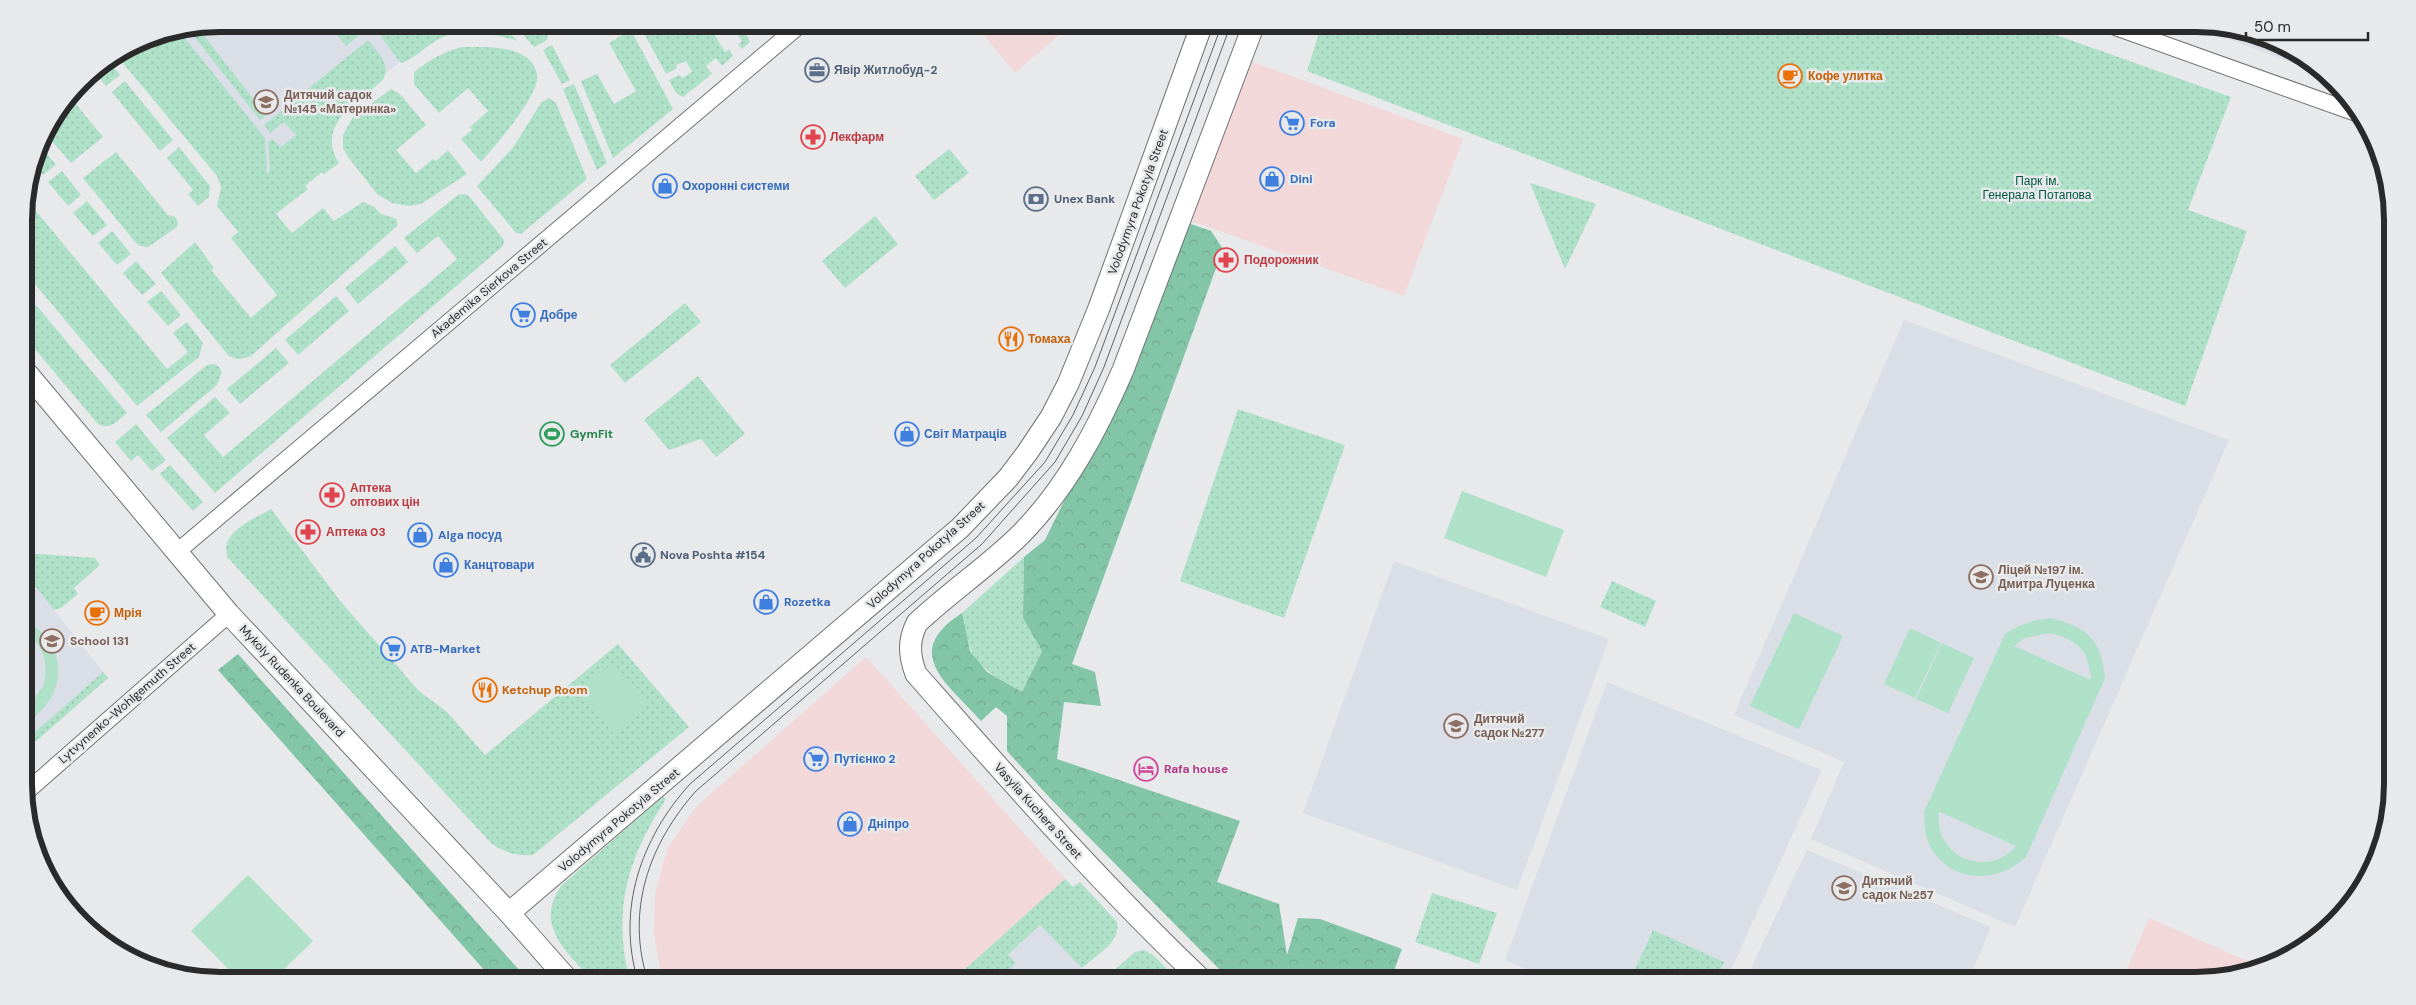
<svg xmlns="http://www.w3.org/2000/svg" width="2416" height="1005" font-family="'DM Sans',sans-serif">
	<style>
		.commercial { fill: #f2d8d8 }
		.built { fill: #dadee6 }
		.green { fill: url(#green-dots) }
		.forest { fill: url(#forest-crowns) }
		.pitch { fill: #afe1c9; fill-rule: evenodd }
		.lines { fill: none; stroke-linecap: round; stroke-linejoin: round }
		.minor-casing { stroke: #727273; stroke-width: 18 }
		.tertiary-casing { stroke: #727273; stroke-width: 23 }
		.minor { stroke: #fff; stroke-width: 16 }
		.tertiary { stroke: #fff; stroke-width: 21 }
		.tram { stroke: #626364; stroke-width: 1 }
		.labels { text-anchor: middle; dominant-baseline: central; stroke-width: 5; stroke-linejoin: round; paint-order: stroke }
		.service-label { font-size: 12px; font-weight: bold; fill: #4e5e75; stroke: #e8e9ea; text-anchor: start }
		.food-label { font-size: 12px; font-weight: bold; fill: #c56008; stroke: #e8e9ea; text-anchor: start }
		.education-label { font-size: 12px; font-weight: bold; fill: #785e54; stroke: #e8e9ea; text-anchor: start }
		.shop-label { font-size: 12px; font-weight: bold; fill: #366cbe; stroke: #e8e9ea; text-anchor: start }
		.health-label { font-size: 12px; font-weight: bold; fill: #be3a42; stroke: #e8e9ea; text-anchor: start }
		.park-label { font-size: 12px; fill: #005a3e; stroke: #e8e9ea }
		.street-label { font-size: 12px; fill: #2a2a2b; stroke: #e8e9ea }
		.leisure-label { font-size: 12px; font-weight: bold; fill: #27864d; stroke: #e8e9ea; text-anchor: start }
		.hotel-label { font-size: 12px; font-weight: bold; fill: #b23c85; stroke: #e8e9ea; text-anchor: start }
		.rim { fill: none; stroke: #2a2a2b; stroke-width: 6 }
	</style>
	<defs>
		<pattern id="green-dots" width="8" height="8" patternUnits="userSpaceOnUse" patternTransform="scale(1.25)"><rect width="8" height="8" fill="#afe1c9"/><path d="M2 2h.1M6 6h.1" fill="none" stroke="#97c1ad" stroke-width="1.8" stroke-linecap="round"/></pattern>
		<pattern id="forest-crowns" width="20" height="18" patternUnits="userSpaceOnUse" patternTransform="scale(1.25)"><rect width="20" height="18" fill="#83c5a7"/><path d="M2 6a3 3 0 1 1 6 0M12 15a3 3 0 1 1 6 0" fill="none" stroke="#71a990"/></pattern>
	</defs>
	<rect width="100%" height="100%" fill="#e8e9ea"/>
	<g class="commercial">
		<polygon points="975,24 1072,24 1015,73"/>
		<polygon points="1245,59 1463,139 1404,296 1183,218"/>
		<polygon points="866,657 1065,879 952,981 662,981 654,934 655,895 667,849 696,807"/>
		<polygon points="2149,918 2263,968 2208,981 2122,981"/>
	</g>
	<g class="built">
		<polygon points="221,24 431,24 437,31 250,186 145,39"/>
		<polygon points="2189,24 2271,39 2315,65 2327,76"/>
		<polygon points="1904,320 2229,440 2015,927 1811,839 1844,762 1734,715"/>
		<polygon points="1394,561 1609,639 1517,890 1303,813"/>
		<polygon points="25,573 103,672 25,741"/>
		<polygon points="1607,682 1822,770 1726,981 1556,981 1505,960"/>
		<polygon points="1807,850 1991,927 1968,981 1745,981"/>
		<polygon points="1040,925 1095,981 974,981 1006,952 1009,955"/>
	</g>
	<g class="green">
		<polygon points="328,24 363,24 358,36 346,46"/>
		<path d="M388 24H500L518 41C492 34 463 26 437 40 425 47 414 59 401 63L381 37 382 30Z"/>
		<polygon points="514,24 549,24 547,40 534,47"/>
		<polygon points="639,24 740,24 750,42 742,49 738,44 742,41 730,24 714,34 725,52 729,49 733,56 722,66 716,58 706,66 712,74 683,97 676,93 669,80 680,75 682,78 692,72 686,61 676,65 677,68 666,74"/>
		<polygon points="1322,24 2025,24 2231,97 2188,210 2247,231 2185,406 1307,71"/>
		<polygon points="198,28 266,115 260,120 189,30"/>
		<polygon points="631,30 673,109 613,158 581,81 597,74 614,104 636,91 609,43"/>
		<path d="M180 32 265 138 267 173 270 170 268 142 273 139 281 147 296 135 284 122 270 133 264 125 368 40C377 52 392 64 383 80 357 102 315 125 339 163L324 174 322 172 305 186 308 189 276 214 292 233 323 208 334 221 363 202 373 206 381 214 397 219V226L252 355C243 360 236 360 228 355L161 273 195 242 214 268 211 270 251 318 277 295 231 238 238 232 217 206 221 187 217 176 117 56 145 39Z"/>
		<polygon points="552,45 570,80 562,84 543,50"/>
		<path d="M462 47C480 47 502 46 519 53 529 57 539 68 537 80 534 101 496 145 481 162L461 139 472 130 470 127 488 111 468 88 439 113 414 84V72C429 60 443 52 462 47Z"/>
		<polygon points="109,61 120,75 106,86 94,71"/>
		<polygon points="125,81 173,140 160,151 112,92"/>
		<polygon points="574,84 607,163 597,170 563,89"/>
		<polygon points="391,89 400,94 426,125 396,150 416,173 433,159 436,161 448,150 467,174 421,204 409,206 392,203 377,194 348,157 343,148 343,135 353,117"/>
		<polygon points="71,98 103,137 71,163 45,133"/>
		<polygon points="549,98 556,103 587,179 521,234 516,233 477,186 512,149 541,103"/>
		<polygon points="41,146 56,165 43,175 35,166"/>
		<polygon points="179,147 210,186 209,197 198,206 188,194 193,190 167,158"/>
		<polygon points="949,149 969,173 934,200 915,176"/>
		<polygon points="116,152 168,215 175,217 178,222 177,227 148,247 140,246 135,242 83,178"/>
		<polygon points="62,171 81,195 68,206 48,182"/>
		<polygon points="1530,183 1596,204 1565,269"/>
		<polygon points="464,194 469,196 504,240 503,246 215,493 167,438 215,397 230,413 204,435 223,457 457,259 438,236 417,253 404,238 458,195"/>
		<polygon points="26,199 167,369 188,352 173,333 187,322 203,343 199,357 137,406 24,271 24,207"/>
		<polygon points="87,201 107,225 93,236 73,213"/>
		<polygon points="875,216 898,244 845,288 822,261"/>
		<polygon points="112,231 131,254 117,265 98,243"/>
		<polygon points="395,246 408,262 358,304 345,288"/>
		<polygon points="136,261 156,284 142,295 123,273"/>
		<path d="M24 291 127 413C117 421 109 432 97 423L24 336Z"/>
		<polygon points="161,291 181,315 168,326 147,302"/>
		<polygon points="336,296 349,311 298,355 285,340"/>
		<polygon points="685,303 701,322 625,383 610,365"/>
		<polygon points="276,348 289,363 240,404 227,389"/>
		<polygon points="214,364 219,367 222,372 217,385 161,432 146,415 207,365"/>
		<polygon points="698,376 745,434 716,457 701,439 669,450 644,420"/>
		<polygon points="1238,409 1345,445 1284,618 1180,581"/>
		<polygon points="136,424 166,460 152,471 138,455 131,461 115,442"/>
		<polygon points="170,465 203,502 193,511 160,474"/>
		<path d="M271 509 341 602 419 691 447 712 485 755 618 644 689 727 533 855C516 856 506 853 492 844L228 558C218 532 253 520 271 509Z"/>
		<polygon points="25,553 95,558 100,565 74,588 78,594 61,608 54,610 25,573"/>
		<path d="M1024 557 1023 618 1042 651 1022 692C980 668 969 663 962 613Z"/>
		<polygon points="1612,581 1656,601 1645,627 1600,607"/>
		<polygon points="103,672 108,678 25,751 25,741"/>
		<path d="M663 796 666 799C627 859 612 911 630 981H593C567 952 533 925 562 885Z"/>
		<path d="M1065 879 1073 887 1080 882 1117 922C1122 941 1096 956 1082 968L1040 925 1008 955 1016 963 996 981H952Z"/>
		<polygon points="1432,893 1497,913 1479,964 1415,942"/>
		<polygon points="1653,930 1724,962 1715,981 1630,981"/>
		<polygon points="1144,950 1153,955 1179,981 1102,981 1135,952"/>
	</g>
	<g class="forest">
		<polygon points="2230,31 2271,39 2303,57"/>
		<path d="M1182 221 1211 231 1223 249 1072 664 1095 672 1101 706 1064 702 1057 759 1240 821 1217 882 1279 904 1287 955 1298 918 1320 919 1402 949 1390 981H1231L1049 797 1007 751V716L996 707 981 721C948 684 900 653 962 613L970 651 987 672 1022 692 1042 651 1023 618 1024 557 1045 540 1111 405Z"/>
		<polygon points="238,654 529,981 494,981 218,670"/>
	</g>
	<g class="pitch">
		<polygon points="1462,491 1564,530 1546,577 1444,538"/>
		<polygon points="1794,613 1843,636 1799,729 1750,706"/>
		<path d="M2051 618C2088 628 2101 639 2105 678L2026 857C1997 884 1951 884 1930 846 1924 835 1925 824 1924 812L2005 634C2020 624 2033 620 2051 618ZM2050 633C2078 640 2089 650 2091 680L2014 646 2025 638ZM1939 812H1940L2016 846C1987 880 1933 856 1939 812Z"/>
		<path d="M25 621C51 633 65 662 55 689 50 704 37 715 25 725V691L34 700C37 694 43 688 44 682 49 665 43 642 25 635Z"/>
		<polygon points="1910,628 1941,643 1915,698 1884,684"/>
		<polygon points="1942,643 1974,658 1948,713 1916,699"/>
		<polygon points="613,663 648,705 614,734 579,692"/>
		<polygon points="248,875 313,941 272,981 240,981 191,931"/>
	</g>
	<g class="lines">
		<g class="minor-casing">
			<g id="minor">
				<polyline points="2107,24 2359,114"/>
				<polyline points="177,552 801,24"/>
				<polyline points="25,793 229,614"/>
			</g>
		</g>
		<g class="tertiary-casing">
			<g id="tertiary">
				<polyline points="25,371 229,614 509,913 569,981"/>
				<polyline points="509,913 960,528 1008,478 1027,453 1051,417 1068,384 1099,308 1202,24"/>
				<path d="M1203 981C1101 884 1009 779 916 674 909 655 908 641 917 623 950 592 987 567 1019 536 1066 489 1097 430 1123 370L1254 24"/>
			</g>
		</g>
		<use href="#minor" class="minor"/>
		<use href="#tertiary" class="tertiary"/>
		<g class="tram">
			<path d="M638 981C616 910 641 838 690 784L976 538 1045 462 1073 415 1095 367 1222 24"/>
			<path d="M648 981C625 911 649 844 696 791L982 544 1055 462 1082 416 1104 367 1231 24"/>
		</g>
	</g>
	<defs>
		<g id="office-ring" transform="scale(1.25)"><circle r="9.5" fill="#e8e9ea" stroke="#5c6f8a" stroke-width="1.5"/><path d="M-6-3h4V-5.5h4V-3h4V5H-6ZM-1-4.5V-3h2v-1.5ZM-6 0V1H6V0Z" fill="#5c6f8a"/></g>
		<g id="cafe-ring" transform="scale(1.25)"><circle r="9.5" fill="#e8e9ea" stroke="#e8710a" stroke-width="1.5"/><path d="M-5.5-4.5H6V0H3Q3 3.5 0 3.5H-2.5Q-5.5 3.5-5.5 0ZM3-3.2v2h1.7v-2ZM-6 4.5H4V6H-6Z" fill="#e8710a"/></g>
		<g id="school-ring" transform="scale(1.25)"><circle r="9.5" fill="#e8e9ea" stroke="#8d6e63" stroke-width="1.5"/><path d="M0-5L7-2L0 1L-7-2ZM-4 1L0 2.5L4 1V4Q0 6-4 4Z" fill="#8d6e63"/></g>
		<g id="supermarket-ring" transform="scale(1.25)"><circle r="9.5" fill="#e8e9ea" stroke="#3f7fe0" stroke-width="1.5"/><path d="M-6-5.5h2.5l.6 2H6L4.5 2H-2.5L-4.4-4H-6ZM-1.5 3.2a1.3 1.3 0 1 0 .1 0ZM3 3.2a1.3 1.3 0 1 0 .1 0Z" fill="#3f7fe0"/></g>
		<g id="pharmacy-ring" transform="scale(1.25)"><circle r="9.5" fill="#e8e9ea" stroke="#e0444e" stroke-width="1.5"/><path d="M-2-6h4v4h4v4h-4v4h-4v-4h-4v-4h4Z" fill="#e0444e"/></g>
		<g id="shop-ring" transform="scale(1.25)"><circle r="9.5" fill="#e8e9ea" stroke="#3f7fe0" stroke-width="1.5"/><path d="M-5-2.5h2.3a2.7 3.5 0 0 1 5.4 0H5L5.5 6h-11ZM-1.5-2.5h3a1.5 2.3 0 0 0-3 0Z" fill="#3f7fe0"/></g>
		<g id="bank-ring" transform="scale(1.25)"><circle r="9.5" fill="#e8e9ea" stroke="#5c6f8a" stroke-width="1.5"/><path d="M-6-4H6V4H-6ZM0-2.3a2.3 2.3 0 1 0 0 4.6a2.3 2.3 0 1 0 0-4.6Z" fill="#5c6f8a"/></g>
		<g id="restaurant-ring" transform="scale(1.25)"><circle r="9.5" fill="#e8e9ea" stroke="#e8710a" stroke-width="1.5"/><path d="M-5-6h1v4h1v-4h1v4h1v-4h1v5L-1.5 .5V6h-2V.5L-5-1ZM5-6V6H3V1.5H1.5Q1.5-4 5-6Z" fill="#e8710a"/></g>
		<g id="stadium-ring" transform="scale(1.25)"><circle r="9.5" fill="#e8e9ea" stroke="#2e9e5b" stroke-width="1.5"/><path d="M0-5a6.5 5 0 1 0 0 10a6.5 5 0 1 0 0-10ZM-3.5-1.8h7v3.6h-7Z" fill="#2e9e5b"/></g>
		<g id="civic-ring" transform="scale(1.25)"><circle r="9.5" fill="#e8e9ea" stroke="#5c6f8a" stroke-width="1.5"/><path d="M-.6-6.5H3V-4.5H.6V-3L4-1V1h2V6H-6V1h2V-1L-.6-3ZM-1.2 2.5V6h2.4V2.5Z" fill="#5c6f8a"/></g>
		<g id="hotel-ring" transform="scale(1.25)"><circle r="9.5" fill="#e8e9ea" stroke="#d1479c" stroke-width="1.5"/><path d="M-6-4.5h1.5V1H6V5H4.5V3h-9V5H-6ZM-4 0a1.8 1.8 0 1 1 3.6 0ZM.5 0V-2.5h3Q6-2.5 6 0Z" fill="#d1479c"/></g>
	</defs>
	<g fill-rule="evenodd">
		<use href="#office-ring" x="817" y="70"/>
		<use href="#cafe-ring" x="1790" y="76"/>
		<use href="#school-ring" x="266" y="102"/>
		<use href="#supermarket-ring" x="1292" y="123"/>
		<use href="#pharmacy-ring" x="813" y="137"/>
		<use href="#shop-ring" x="1272" y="179"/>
		<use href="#shop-ring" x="665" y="186"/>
		<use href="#bank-ring" x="1036" y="199"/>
		<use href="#pharmacy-ring" x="1226" y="260"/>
		<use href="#supermarket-ring" x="523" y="315"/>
		<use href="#restaurant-ring" x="1011" y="339"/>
		<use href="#stadium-ring" x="552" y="434"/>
		<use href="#shop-ring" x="907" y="434"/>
		<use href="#pharmacy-ring" x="332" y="495"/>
		<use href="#pharmacy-ring" x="308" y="532"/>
		<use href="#shop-ring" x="420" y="535"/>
		<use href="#civic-ring" x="643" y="555"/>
		<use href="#shop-ring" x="446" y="565"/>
		<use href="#school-ring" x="1981" y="577"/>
		<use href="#shop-ring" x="766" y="602"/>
		<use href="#cafe-ring" x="97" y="613"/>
		<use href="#school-ring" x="52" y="641"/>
		<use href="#supermarket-ring" x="393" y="649"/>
		<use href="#restaurant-ring" x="485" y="690"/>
		<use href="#school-ring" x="1456" y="726"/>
		<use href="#supermarket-ring" x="816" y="759"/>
		<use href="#hotel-ring" x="1146" y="769"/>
		<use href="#shop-ring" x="850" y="824"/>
		<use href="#school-ring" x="1844" y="888"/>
	</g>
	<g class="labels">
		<g class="service-label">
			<text x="834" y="70">Явір Житлобуд-2</text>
			<text x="1054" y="199">Unex Bank</text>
			<text x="660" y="555">Nova Poshta #154</text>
		</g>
		<g class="food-label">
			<text x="1808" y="76">Кофе улитка</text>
			<text x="1028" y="339">Томаха</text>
			<text x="114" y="613">Мрія</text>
			<text x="502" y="690">Ketchup Room</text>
		</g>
		<g class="education-label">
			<text x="284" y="95">Дитячий садок<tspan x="284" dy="14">№145 «Материнка»</tspan></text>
			<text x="1998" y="570">Ліцей №197 ім.<tspan x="1998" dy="14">Дмитра Луценка</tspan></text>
			<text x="70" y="641">School 131</text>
			<text x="1474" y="719">Дитячий<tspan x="1474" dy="14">садок №277</tspan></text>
			<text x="1862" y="881">Дитячий<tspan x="1862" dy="14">садок №257</tspan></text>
		</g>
		<g class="shop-label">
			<text x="1310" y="123">Fora</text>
			<text x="1290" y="179">Dini</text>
			<text x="682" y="186">Охоронні системи</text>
			<text x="540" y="315">Добре</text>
			<text x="924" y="434">Світ Матраців</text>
			<text x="438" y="535">Alga посуд</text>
			<text x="464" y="565">Канцтовари</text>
			<text x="784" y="602">Rozetka</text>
			<text x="410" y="649">ATB-Market</text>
			<text x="834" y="759">Путієнко 2</text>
			<text x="868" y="824">Дніпро</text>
		</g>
		<g class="health-label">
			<text x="830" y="137">Лекфарм</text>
			<text x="1244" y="260">Подорожник</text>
			<text x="350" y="488">Аптека<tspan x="350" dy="14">оптових цін</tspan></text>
			<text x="326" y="532">Аптека 03</text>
		</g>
		<g class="park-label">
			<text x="2037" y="181">Парк ім.<tspan x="2037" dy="14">Генерала Потапова</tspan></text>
		</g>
		<g class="street-label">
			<text transform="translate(1138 202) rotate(-70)">Volodymyra Pokotyla Street</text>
			<text transform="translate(489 288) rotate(-40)">Akademika Sierkova Street</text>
			<text transform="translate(926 555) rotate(-42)">Volodymyra Pokotyla Street</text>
			<text transform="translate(292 681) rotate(47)">Mykoly Rudenka Boulevard</text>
			<text transform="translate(127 703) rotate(-41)">Lytvynenko-Wohlgemuth Street</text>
			<text transform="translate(1038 811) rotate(48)">Vasylia Kuchera Street</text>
			<text transform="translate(619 820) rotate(-40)">Volodymyra Pokotyla Street</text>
		</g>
		<g class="leisure-label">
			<text x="570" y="434">GymFit</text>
		</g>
		<g class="hotel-label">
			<text x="1164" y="769">Rafa house</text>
		</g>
	</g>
	<path d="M0 0H2416V1005H0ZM220 32H2196A188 188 0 0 1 2384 220V784A188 188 0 0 1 2196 972H220A188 188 0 0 1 32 784V220A188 188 0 0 1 220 32Z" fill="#e8e9ea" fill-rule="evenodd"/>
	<path class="rim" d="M220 32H2196A188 188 0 0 1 2384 220V784A188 188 0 0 1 2196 972H220A188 188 0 0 1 32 784V220A188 188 0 0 1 220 32Z"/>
	<path d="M2246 32v8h122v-8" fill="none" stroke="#2a2a2b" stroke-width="2.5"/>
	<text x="2254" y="32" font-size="15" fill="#2a2a2b" stroke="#e8e9ea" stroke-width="4" paint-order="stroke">50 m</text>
</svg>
